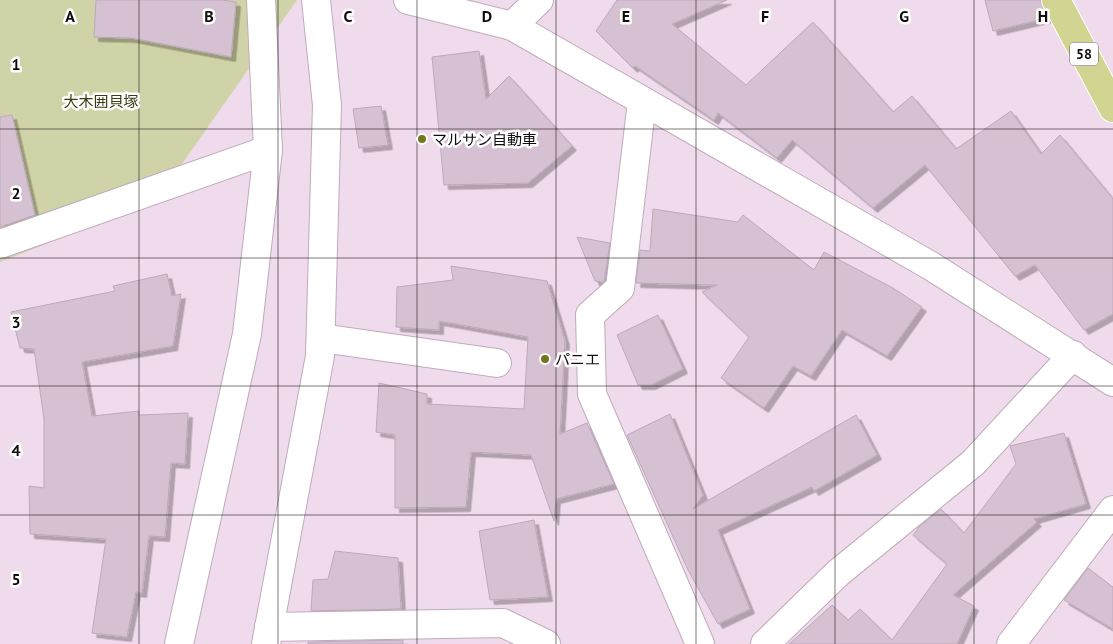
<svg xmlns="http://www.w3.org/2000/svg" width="1113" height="644" font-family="'PT Sans','Noto Sans JP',sans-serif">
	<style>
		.green { fill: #d0d3a7 }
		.building { fill: #d5c1d1; stroke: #bda9b9; filter: url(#shadow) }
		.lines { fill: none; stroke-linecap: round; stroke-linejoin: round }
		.minor-casing { stroke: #bfabbb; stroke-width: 30 }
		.major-casing { stroke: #fff; stroke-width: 30 }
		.minor { stroke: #fff; stroke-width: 28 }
		.major { stroke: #d2d491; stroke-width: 28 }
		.grid { fill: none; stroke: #110b10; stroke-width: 1; stroke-opacity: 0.55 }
		.poi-dot { fill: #74761e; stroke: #fff; stroke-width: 2 }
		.labels { text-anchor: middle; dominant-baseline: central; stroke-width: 5; stroke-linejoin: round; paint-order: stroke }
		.shield { fill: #fff; stroke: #585458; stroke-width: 1 }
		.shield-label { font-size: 14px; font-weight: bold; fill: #110b10 }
		.park-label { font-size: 15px; fill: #3b3c12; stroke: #fff }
		.poi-label { font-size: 15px; fill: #110b10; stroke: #fff; text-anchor: start }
		.grid-label { font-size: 16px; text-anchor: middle; font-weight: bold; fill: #110b10; stroke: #fff; stroke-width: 5; stroke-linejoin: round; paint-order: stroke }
	</style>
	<defs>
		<filter id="shadow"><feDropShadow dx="4.5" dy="4.5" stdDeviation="0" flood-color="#0004"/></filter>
	</defs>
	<rect width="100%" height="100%" fill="#f0dbec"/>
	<polygon class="green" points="0,0 297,0 156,201 0,262"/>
	<g class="building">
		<polygon points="96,0 222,0 236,2 231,57 131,38 94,37"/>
		<polygon points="617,0 727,0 672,24 746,85 813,22 893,112 912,96 956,149 1011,111 1041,154 1060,135 1113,199 1113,314 1084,330 1035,265 1015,276 925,165 873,208 792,140 777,158 718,113 714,120 635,66 633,68 596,31"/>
		<polygon points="985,0 1040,0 1048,18 993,31"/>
		<polygon points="479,51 486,99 509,76 572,146 528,183 444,185 432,57"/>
		<polygon points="381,106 388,145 359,148 353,109"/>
		<polygon points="12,115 35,215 0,227 0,117"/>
		<polygon points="653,209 738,222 743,215 814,270 824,252 893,288 922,307 887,356 842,330 811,376 793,366 764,408 721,378 749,337 702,292 717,285 636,283 640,250 650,251"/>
		<polygon points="577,237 610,243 604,282 595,281"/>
		<polygon points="451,266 547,281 565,341 560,434 587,423 614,484 556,499 554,521 531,455 471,452 466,507 395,508 395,435 376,432 379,383 427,394 427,404 524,409 528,337 439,321 439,330 396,327 397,287 453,280"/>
		<polygon points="167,274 172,296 181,294 173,346 82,362 92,416 139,411 139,415 188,413 185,464 171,463 165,537 149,536 142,593 136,592 127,637 92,633 106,539 30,534 29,486 44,488 44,419 34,349 20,348 11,312 115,291 113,286"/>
		<polygon points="658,315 683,369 651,385 638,385 617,335"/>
		<polygon points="670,414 703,495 693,509 856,415 877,455 814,491 812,487 718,530 750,609 718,624 688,570 627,435"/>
		<polygon points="1064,433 1086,504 1034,519 1037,522 953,595 974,606 957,644 789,644 832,605 848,620 860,609 892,640 947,564 913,535 919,527 941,509 964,533 1016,464 1010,446"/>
		<polygon points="534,520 548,597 490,600 479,531"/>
		<polygon points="335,551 398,558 401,609 311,611 313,580 328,579"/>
		<polygon points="1088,568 1113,587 1113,629 1064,600"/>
		<polygon points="403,640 403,644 308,644 308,642"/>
	</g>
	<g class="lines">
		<g class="minor-casing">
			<g id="minor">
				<polyline points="408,0 512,26 931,266 1113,382"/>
				<polyline points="512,26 539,0"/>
				<polyline points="642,101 620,288 590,315 592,394 700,644"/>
				<polyline points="0,244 268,150"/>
				<polyline points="321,338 497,363"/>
				<polyline points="269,627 503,623 546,644"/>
				<polyline points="179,644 247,334 268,150 261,0"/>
				<polyline points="266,644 320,356 327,105 316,0"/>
				<polyline points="765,644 838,573 973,463 1073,355"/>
				<polyline points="1011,644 1113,510"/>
			</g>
		</g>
		<g class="major-casing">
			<polyline id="major" points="1056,0 1113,108"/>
		</g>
		<use href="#minor" class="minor"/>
		<use href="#major" class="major"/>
	</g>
	<path class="grid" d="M139 0V644M278 0V644M417 0V644M556 0V644M696 0V644M835 0V644M974 0V644M0 129H1113M0 258H1113M0 386H1113M0 515H1113"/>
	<g class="poi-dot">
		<circle cx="422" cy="139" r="5"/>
		<circle cx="545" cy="359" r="5"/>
	</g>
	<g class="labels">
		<rect class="shield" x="1070" y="42.5" width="28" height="23" rx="4"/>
		<g class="shield-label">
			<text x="1084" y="54">58</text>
		</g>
		<g class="park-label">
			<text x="101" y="101">大木囲貝塚</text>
		</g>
		<g class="poi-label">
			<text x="432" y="139">マルサン自動車</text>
			<text x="555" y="359">パニエ</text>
		</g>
	</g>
	<g class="grid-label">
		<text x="70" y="22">A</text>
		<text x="209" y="22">B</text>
		<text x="348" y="22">C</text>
		<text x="487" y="22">D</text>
		<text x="626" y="22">E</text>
		<text x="765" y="22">F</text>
		<text x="904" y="22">G</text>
		<text x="1043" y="22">H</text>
		<text x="16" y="70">1</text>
		<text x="16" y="199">2</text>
		<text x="16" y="328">3</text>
		<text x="16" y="456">4</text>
		<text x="16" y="585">5</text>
	</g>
</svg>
